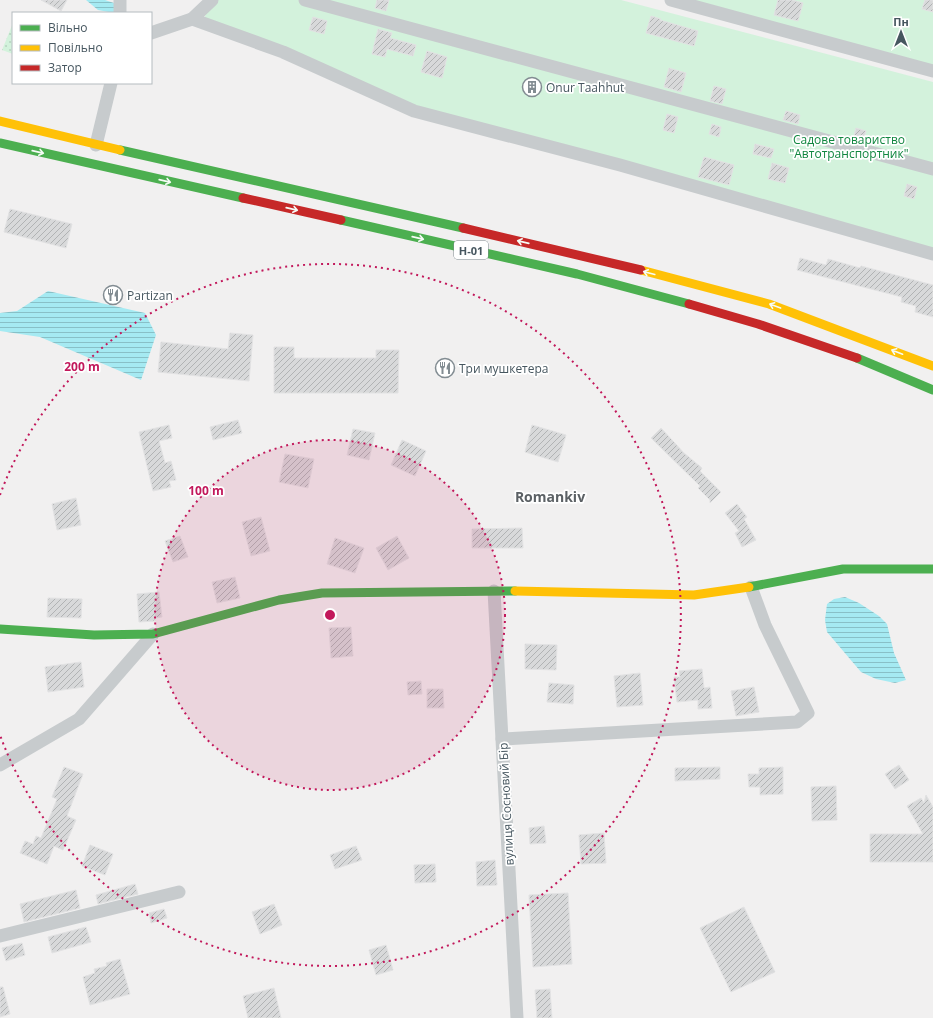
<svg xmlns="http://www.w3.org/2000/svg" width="933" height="1018" font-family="'Open Sans',sans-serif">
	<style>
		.grass { fill: url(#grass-dots) }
		.green { fill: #d3f2dc }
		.water { fill: url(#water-rules) }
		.building { fill: url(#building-hatch); stroke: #e2e2e3 }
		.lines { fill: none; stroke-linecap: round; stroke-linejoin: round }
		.street { stroke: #c7cbcd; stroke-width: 13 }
		.fast { stroke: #4caf50; stroke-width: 9 }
		.slow { stroke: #ffc107; stroke-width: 9 }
		.jam { stroke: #c62828; stroke-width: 9 }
		.oneway { stroke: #f6fbf6 }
		.ring { fill: none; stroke: #c2185b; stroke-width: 2; stroke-dasharray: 2 4 }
		.labels { text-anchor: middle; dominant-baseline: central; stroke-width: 3.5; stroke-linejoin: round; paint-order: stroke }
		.shield { fill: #fff; stroke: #7e898f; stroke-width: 1 }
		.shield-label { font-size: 11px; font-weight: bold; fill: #46565f }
		.poi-label { font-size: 12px; fill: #46565f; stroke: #fff; text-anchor: start }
		.park-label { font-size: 12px; fill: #10863f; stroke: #fff }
		.street-label { font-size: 12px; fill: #46565f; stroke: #fff }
		.quarter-label { font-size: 14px; font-weight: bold; fill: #5c6165; stroke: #fff }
		.centre { fill: #c2185b; stroke: #fff; stroke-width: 2 }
		.ring-label { font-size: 12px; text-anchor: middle; font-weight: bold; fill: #c2185b; stroke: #fff; stroke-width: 3.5; stroke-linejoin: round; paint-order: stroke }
	</style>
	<defs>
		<pattern id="grass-dots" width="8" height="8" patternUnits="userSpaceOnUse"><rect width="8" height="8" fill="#d3f2dc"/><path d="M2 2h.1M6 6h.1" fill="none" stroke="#b6d2bf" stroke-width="1.8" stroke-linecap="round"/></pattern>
		<pattern id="water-rules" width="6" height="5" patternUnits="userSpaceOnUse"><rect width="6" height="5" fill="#a5eaf2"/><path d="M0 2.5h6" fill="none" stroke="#88c0c7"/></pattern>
		<pattern id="building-hatch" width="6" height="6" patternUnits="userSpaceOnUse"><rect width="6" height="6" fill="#d8d9da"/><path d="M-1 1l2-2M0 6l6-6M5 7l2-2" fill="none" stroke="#b1b3b4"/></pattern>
	</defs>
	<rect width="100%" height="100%" fill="#f1f0f0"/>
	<polygon class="grass" points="13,23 13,54 2,50"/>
	<g class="green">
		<polygon points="210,0 621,0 933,82 933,254 414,111 203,23"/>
		<polygon points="671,0 933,0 933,71"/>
	</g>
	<g class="water">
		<polygon points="86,0 105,0 114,3 114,13 98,10"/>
		<polygon points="48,291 145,313 156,335 141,380 40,337 0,331 0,313 17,311"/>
		<polygon points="845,597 859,603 879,616 887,624 894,653 906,680 895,683 876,679 861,672 827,632 825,620 827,604 834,599"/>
	</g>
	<g class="building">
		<polygon points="41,0 67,0 61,11"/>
		<polygon points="377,0 389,0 386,11 375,8"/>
		<polygon points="778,0 792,0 803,3 798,21 774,15"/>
		<polygon points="925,0 933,0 933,12 922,9"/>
		<polygon points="651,16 661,19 660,20 698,31 694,46 646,33"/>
		<polygon points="313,17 327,21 324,34 309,30"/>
		<polygon points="378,29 392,33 390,38 416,45 413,56 387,49 385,57 372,54"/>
		<polygon points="427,51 447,57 442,78 421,72"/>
		<polygon points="669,68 686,73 681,92 664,87"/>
		<polygon points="528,78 541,82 537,95 524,92"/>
		<polygon points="714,86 726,89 722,104 710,101"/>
		<polygon points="786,111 800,115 798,124 783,120"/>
		<polygon points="667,114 678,117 674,133 663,130"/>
		<polygon points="712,124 721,127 719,137 709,134"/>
		<polygon points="856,128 866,131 863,142 853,139"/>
		<polygon points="755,144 774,149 771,158 753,154"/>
		<polygon points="704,157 734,165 729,185 698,177"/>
		<polygon points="772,163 789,168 785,183 768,179"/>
		<polygon points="907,184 917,187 914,199 904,196"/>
		<polygon points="10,209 72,224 66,248 4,232"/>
		<polygon points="800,258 826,265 828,259 860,268 861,266 933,285 933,317 915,312 916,306 901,302 902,297 797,270"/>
		<polygon points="230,333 253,335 249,381 158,372 161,342 228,349"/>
		<polygon points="274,347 294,347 294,358 376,358 376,350 399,350 398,393 274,393"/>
		<polygon points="238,420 242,433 213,440 210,427"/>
		<polygon points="169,425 172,438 159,441 165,463 171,461 176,480 169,481 171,487 153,491 139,432"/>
		<polygon points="532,425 566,435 558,462 525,452"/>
		<polygon points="661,428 684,453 702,468 700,471 721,492 710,503 710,500 698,488 700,486 651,438"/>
		<polygon points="353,429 375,433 369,460 347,455"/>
		<polygon points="402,440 426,451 415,476 391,465"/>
		<polygon points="285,454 314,459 308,488 279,482"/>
		<polygon points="76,498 81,525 57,530 52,504"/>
		<polygon points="737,504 747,517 744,519 756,540 742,547 735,533 739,531 725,513"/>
		<polygon points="261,517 270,551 251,556 242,522"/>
		<polygon points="522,528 523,548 472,548 472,529"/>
		<polygon points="180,536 188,557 173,562 165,541"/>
		<polygon points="397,536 409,558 388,570 376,548"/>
		<polygon points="335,538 364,548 355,573 327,564"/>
		<polygon points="235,577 240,598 217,603 212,582"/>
		<polygon points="159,592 162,617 155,618 155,621 139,622 137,594"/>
		<polygon points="48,598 82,599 81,618 47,617"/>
		<polygon points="351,627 353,656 331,658 329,628"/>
		<polygon points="525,644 557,645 556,670 525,669"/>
		<polygon points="81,662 84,687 48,692 45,667"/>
		<polygon points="702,669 704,688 710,687 712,708 698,709 698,700 677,702 674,677 680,677 679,671"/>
		<polygon points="640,673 643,705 617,707 614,676"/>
		<polygon points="421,681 422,694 408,695 407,682"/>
		<polygon points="549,683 574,685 573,704 547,702"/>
		<polygon points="754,687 759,712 736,716 731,691"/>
		<polygon points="427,689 443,689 444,708 427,708"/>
		<polygon points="899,765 909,780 895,789 885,774"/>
		<polygon points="64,767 83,774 67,816 76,820 63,850 54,846 47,864 20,853 25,841 33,844 36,836 41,838 57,799 52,797"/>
		<polygon points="720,767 720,779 675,781 675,768"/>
		<polygon points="783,767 783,794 760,795 760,787 749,787 748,774 759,774 759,768"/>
		<polygon points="836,786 837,820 812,821 811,787"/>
		<polygon points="926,795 933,807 933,862 870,862 870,834 923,834 907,806 921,798 924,803"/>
		<polygon points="544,826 546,843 530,844 529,828"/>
		<polygon points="604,833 606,863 581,864 579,835"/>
		<polygon points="90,845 113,854 105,875 82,866"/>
		<polygon points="356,846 362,860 335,869 330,855"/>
		<polygon points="495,860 497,885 477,886 476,862"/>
		<polygon points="435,864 436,882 415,883 414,865"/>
		<polygon points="135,884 138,894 98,904 96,895"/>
		<polygon points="76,890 80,908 24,922 20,904"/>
		<polygon points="568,893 572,964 533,967 529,895"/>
		<polygon points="274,904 282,925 260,934 252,912"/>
		<polygon points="744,907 775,972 731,992 700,928"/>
		<polygon points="164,909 167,918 151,923 149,913"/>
		<polygon points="86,927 91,942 52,953 48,937"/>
		<polygon points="22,943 25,955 6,961 2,948"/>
		<polygon points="386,945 393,970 376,975 369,950"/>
		<polygon points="120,959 130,994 90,1005 83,977 95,973 94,969 107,966 106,963"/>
		<polygon points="0,987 3,987 10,1014 0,1017"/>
		<polygon points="274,988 281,1018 248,1018 243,996"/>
		<polygon points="550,989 552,1018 537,1018 535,990"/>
	</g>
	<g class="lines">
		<g class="street">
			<polyline points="120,0 120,13"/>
			<polyline points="305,0 933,169"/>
			<polyline points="671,0 933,71"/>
			<polyline points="192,19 283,52 414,111 620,165 933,254"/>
			<polyline points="151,33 192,19 212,0"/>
			<polyline points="96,145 111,83"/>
			<polyline points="494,591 517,1018"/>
			<polyline points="502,739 797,722 808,713 765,625 751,587"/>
			<polyline points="0,765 79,719 153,634"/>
			<polyline points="0,936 179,892"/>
		</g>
		<g class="fast">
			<polyline points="0,143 243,198"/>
			<polyline points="120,150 463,228"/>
			<polyline points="341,220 577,274 689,304"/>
			<polyline points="857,358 933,390"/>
			<polyline points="749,587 843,569 933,569"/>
			<polyline points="0,629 94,635 153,634 279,600 322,593 515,591"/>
		</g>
		<g class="slow">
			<polyline points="0,121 120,150"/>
			<polyline points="641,270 769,304 933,366"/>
			<polyline points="515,591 694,595 749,587"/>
		</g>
		<g class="jam">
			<polyline points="243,198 341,220"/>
			<polyline points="463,228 641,270"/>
			<polyline points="689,304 758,324 857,358"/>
		</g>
	</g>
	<defs><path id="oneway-shaft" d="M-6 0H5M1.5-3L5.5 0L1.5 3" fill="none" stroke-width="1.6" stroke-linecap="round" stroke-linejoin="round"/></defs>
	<g class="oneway">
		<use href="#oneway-shaft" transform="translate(38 152) rotate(13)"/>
		<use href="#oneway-shaft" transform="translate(165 181) rotate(13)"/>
		<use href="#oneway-shaft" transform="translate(292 209) rotate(13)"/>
		<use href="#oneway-shaft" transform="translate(418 238) rotate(13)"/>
		<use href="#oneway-shaft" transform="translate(523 242) rotate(-167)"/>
		<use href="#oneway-shaft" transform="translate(649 273) rotate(-165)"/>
		<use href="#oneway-shaft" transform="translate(775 306) rotate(-160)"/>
		<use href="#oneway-shaft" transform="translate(897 352) rotate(-159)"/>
	</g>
	<circle cx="330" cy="615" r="175" fill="#c2185b" fill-opacity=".12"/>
	<g class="ring">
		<circle cx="330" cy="615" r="175"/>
		<path d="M0 495A351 351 0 1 1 0 735"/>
	</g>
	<defs>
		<g id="building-ring" transform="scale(1)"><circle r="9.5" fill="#fff" stroke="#828c92" stroke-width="1.5"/><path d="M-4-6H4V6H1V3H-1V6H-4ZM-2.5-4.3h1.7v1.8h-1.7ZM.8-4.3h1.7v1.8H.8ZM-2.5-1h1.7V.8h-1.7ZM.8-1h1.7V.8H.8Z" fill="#828c92"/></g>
		<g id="restaurant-ring" transform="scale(1)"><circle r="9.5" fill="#fff" stroke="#828c92" stroke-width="1.5"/><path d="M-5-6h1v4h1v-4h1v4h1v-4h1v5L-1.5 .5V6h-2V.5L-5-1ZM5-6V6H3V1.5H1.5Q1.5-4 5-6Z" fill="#828c92"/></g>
	</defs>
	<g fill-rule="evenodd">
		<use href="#building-ring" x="532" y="87"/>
		<use href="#restaurant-ring" x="113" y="295"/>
		<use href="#restaurant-ring" x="445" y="368"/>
	</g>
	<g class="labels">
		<rect class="shield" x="454" y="241" width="34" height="18" rx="3"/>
		<g class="shield-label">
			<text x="471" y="250">Н-01</text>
		</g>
		<g class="poi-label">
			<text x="546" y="87">Onur Taahhut</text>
			<text x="127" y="295">Partizan</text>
			<text x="459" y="368">Три мушкетера</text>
		</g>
		<g class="park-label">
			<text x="849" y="139">Садове товариство<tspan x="849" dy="14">"Автотранспортник"</tspan></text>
		</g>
		<g class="street-label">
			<text transform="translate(506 804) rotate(-93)">вулиця Сосновий Бір</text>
		</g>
		<g class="quarter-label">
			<text x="550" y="496">Romankiv</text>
		</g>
	</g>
	<circle cx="330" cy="615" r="6" class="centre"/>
	<g class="ring-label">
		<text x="82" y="371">200 m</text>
		<text x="206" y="495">100 m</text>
	</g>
	<rect x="12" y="12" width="140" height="72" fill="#ffffff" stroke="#b5bbbf"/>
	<rect x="20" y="25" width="20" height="6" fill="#4caf50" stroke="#b5bbbf"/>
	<text x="48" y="32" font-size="12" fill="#46565f">Вільно</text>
	<rect x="20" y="45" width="20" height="6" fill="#ffc107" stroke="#b5bbbf"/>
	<text x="48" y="52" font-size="12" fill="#46565f">Повільно</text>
	<rect x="20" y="65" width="20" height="6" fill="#c62828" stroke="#b5bbbf"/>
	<text x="48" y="72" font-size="12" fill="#46565f">Затор</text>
	<g transform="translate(901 32)" stroke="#ffffff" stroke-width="3" paint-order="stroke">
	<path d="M0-3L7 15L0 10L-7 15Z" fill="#46565f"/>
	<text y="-6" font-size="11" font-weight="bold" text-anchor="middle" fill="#46565f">Пн</text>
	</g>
</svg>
